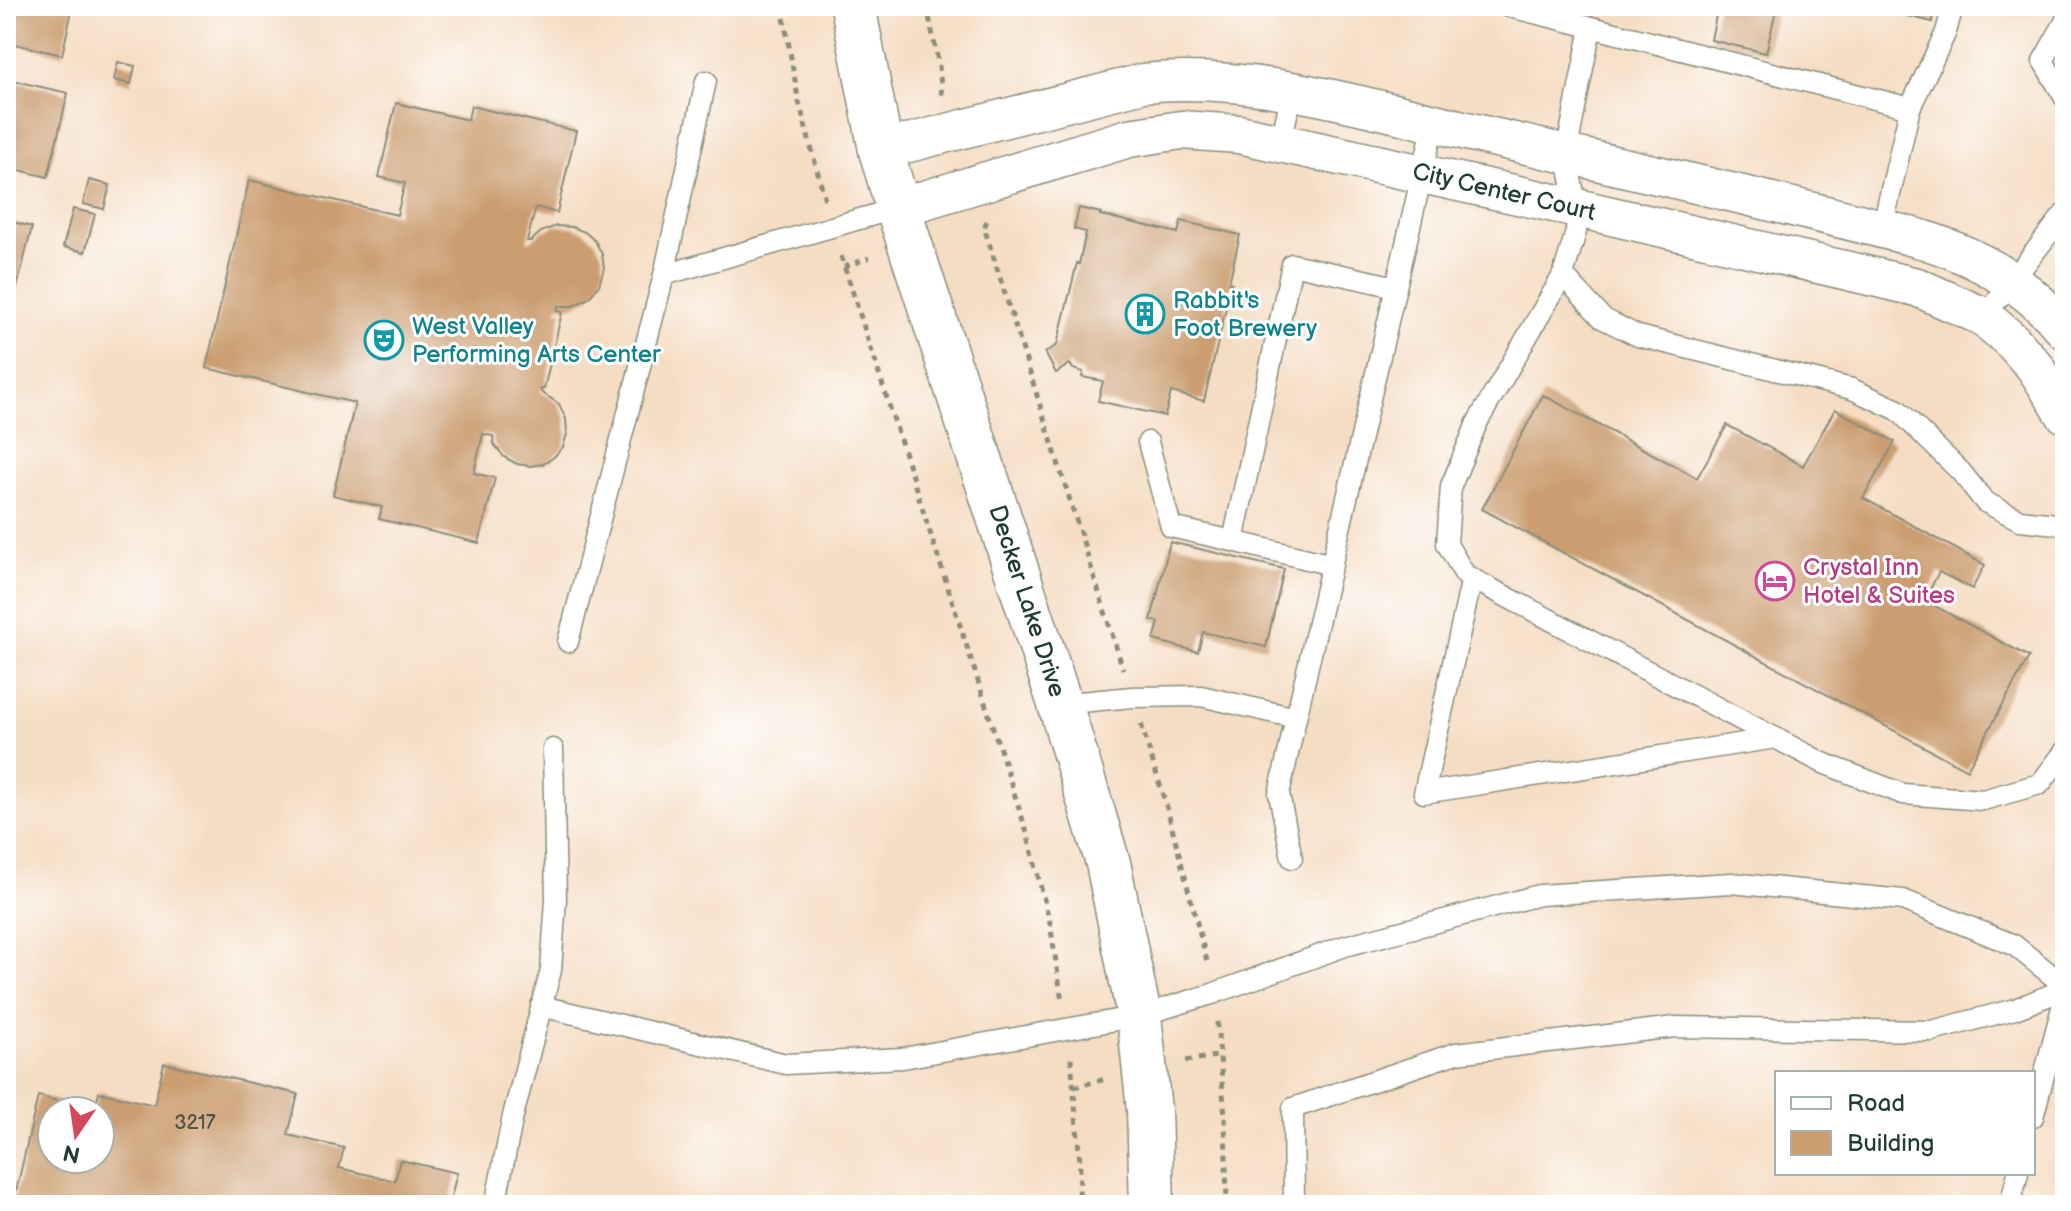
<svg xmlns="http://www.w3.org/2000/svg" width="2071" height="1211" font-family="'Balsamiq Sans',sans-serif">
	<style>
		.building { fill: #cb9d6f }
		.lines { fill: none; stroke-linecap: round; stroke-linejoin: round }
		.lane-casing { stroke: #8a8d7c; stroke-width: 23 }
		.street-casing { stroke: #8a8d7c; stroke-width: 41 }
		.secondary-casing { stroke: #8a8d7c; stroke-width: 47 }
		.path { stroke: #8a8d7c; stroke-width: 5; stroke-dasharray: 6 6; stroke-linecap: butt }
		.lane { stroke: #fff; stroke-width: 20 }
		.street { stroke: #fff; stroke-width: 38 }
		.secondary { stroke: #fff; stroke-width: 44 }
		.labels { text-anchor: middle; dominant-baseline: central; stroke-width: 6; stroke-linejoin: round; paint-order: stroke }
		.number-label { font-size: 20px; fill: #4a5543 }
		.street-label { font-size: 24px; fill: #1f3d34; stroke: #fff }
		.culture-label { font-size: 24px; fill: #0d838f; stroke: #fff; text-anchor: start }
		.hotel-label { font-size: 24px; fill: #b23c85; stroke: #fff; text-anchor: start }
	</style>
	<rect width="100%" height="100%" fill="#fff"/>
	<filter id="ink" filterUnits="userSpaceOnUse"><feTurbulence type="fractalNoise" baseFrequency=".0125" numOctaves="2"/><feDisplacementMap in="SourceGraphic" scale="16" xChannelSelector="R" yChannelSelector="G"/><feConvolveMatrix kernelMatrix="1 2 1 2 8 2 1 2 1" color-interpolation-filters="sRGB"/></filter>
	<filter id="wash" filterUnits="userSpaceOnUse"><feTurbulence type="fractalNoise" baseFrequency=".006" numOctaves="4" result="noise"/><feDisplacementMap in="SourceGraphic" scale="32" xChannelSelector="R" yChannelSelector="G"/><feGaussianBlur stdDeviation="1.8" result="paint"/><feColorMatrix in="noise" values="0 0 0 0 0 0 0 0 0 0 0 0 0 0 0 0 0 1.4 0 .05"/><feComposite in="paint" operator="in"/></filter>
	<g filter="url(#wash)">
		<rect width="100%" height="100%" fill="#f5ddc3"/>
		<g id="blocks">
			<g class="building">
				<polygon points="17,6 73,6 62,55 6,42 6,16 14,18"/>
				<polygon points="1718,6 1777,6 1766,53 1711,40"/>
				<polygon points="1868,6 1935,6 1932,22"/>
				<polygon points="118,62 135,66 131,84 114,80"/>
				<polygon points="6,79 68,93 48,177 6,167"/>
				<polygon points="396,103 468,120 471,106 576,131 557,213 536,207 527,241 531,241 541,232 556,226 572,227 585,232 595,241 602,254 604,268 599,285 589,298 573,306 558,306 557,311 562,312 544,389 541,389 541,392 559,404 566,419 567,434 563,447 554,457 543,464 530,466 517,464 504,457 494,444 493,436 483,434 474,473 495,478 479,543 379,519 382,507 333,495 355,403 206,368 249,180 397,215 405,183 379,177"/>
				<polygon points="89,180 110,185 104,209 83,204"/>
				<polygon points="1079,208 1101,213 1100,215 1178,233 1181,221 1240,235 1229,283 1232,283 1204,401 1171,392 1165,416 1098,401 1103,381 1082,377 1083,372 1073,369 1070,364 1056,373 1045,353 1057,345 1077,263 1079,264 1086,232 1074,229"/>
				<polygon points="73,209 95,214 85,252 63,247"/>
				<polygon points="6,220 32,227 12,307 6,305"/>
				<polygon points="1543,395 1697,478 1727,425 1803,466 1835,409 1895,442 1863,498 1985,565 1972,589 1939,572 1924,600 2029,657 1967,770 1482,509"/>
				<polygon points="1170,542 1284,569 1266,647 1203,632 1198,652 1154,640 1159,622 1151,620"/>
				<polygon points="164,1063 298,1094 288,1135 344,1148 339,1168 395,1181 400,1160 457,1173 449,1205 13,1205 38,1096 94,1110 52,1111 52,1159 100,1159 100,1111 94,1111 99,1092 154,1105"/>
			</g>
		</g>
	</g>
	<g filter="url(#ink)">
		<use href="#blocks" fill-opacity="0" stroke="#8a8d7c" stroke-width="2"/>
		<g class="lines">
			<g class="lane-casing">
				<g id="lane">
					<polyline points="1506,6 1591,27"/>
					<polyline points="2065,22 2043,61 2065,98"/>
					<polyline points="1910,108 1946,32 1953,6"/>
					<polyline points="1281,142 1292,91"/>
					<polyline points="1882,229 1910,108 1591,27 1566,154 1577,208 1576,232 1563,275 1477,423 1451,486 1447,544 1465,575 1823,763 1903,794 1983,800 2040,784 2065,751"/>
					<polyline points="664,275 898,208"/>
					<polyline points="1563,275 1602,318 1638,336 1852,389 1898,410 1961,472 1985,502 2020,520 2065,525"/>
					<polyline points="1984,317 2065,213"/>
					<polyline points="1148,442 1171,527 1233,541 1292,264 1396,287"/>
					<polyline points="1233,541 1332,565"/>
					<polyline points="1472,578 1424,793 1776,738"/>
					<polyline points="568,642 664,275 706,81"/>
					<polyline points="1060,704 1132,697 1201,696 1296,718 1434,123"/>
					<polyline points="1292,858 1279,794 1296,718"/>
					<polyline points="541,1006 786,1064 903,1058 1139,1016 1212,994 1345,946 1539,895 1731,883 1903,900 2014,945 2065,986"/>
					<polyline points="2033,1117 2065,996"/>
					<polyline points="495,1205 513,1116 551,970 556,900 553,749"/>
					<polyline points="1294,1205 1293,1108 1456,1053 1675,1027 1932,1031 2015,1009 2065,989"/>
					<polyline points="2010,1205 2018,1173"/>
				</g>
			</g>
			<g class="street-casing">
				<g id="street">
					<path d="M881 150 1143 83C1260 72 1375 110 1488 136 1634 170 1780 202 1925 240 1981 258 2027 285 2065 330"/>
					<polyline points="898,208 1129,138 1181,130 1239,134 1577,208 1917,287 1984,317 2013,342 2036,368 2065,414"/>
				</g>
			</g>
			<g class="secondary-casing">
				<polyline id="secondary" points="853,6 881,150 898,208 1060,704 1108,863 1139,1016 1149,1110 1152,1205"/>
			</g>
			<g class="path">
				<polyline points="782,6 798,98 825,200"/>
				<polyline points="927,6 939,67 942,96"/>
				<polyline points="987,221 984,227 1123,669"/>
				<polyline points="841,256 1027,833 1050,923 1062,1001"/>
				<polyline points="844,267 869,258"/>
				<polyline points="1141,724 1167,808 1208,965"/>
				<polyline points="1217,1022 1225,1116 1227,1205"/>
				<polyline points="1071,1058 1080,1162 1079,1205"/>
				<polyline points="1186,1061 1221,1055"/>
				<polyline points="1074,1087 1106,1079"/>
			</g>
			<use href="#lane" class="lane"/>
			<use href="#street" class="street"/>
			<use href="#secondary" class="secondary"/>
		</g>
	</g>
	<defs>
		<g id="building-ring" transform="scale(2)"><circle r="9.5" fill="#fff" stroke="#0f9aa8" stroke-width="1.5"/><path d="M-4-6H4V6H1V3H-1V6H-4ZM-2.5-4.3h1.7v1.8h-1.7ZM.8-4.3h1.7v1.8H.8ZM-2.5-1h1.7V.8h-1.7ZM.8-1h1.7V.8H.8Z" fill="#0f9aa8"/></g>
		<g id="theatre-ring" transform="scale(2)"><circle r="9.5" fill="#fff" stroke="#0f9aa8" stroke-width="1.5"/><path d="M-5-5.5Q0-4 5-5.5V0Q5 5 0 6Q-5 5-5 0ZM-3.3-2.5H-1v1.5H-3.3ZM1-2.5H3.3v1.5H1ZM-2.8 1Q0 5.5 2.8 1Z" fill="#0f9aa8"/></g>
		<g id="hotel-ring" transform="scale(2)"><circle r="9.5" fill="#fff" stroke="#d1479c" stroke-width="1.5"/><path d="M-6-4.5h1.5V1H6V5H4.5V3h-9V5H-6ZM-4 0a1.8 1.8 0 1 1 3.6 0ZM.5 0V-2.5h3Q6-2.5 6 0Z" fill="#d1479c"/></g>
	</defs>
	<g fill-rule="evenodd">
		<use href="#building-ring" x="1145" y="314"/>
		<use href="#theatre-ring" x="384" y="340"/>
		<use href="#hotel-ring" x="1775" y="581"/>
	</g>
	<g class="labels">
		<g class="number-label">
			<text x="195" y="1123">3217</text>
		</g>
		<g class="street-label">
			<text transform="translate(1504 192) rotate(13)">City Center Court</text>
			<text transform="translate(1027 601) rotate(72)">Decker Lake Drive</text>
		</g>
		<g class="culture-label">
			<text x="1173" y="300">Rabbit's<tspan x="1173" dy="28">Foot Brewery</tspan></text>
			<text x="412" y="326">West Valley<tspan x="412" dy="28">Performing Arts Center</tspan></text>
		</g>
		<g class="hotel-label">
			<text x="1803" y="567">Crystal Inn<tspan x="1803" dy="28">Hotel &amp; Suites</tspan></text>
		</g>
	</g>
	<rect width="2071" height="1211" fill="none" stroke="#fff" stroke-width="32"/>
	<rect x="1775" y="1071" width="260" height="104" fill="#ffffff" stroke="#a5b1ae" stroke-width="2"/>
	<rect x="1791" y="1097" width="40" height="12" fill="#ffffff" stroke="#a5b1ae" stroke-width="2"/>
	<text x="1847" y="1111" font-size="24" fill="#1f3d34">Road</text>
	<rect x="1791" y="1131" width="40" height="24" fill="#cb9d6f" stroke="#a5b1ae" stroke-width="2"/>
	<text x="1847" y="1151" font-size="24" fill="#1f3d34">Building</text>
	<g transform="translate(76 1135) rotate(193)"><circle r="38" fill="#ffffff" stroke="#a5b1ae" stroke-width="2"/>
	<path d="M0-6L14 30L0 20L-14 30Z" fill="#d1495b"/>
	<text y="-12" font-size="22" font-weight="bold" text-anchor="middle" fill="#1f3d34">N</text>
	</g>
</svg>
